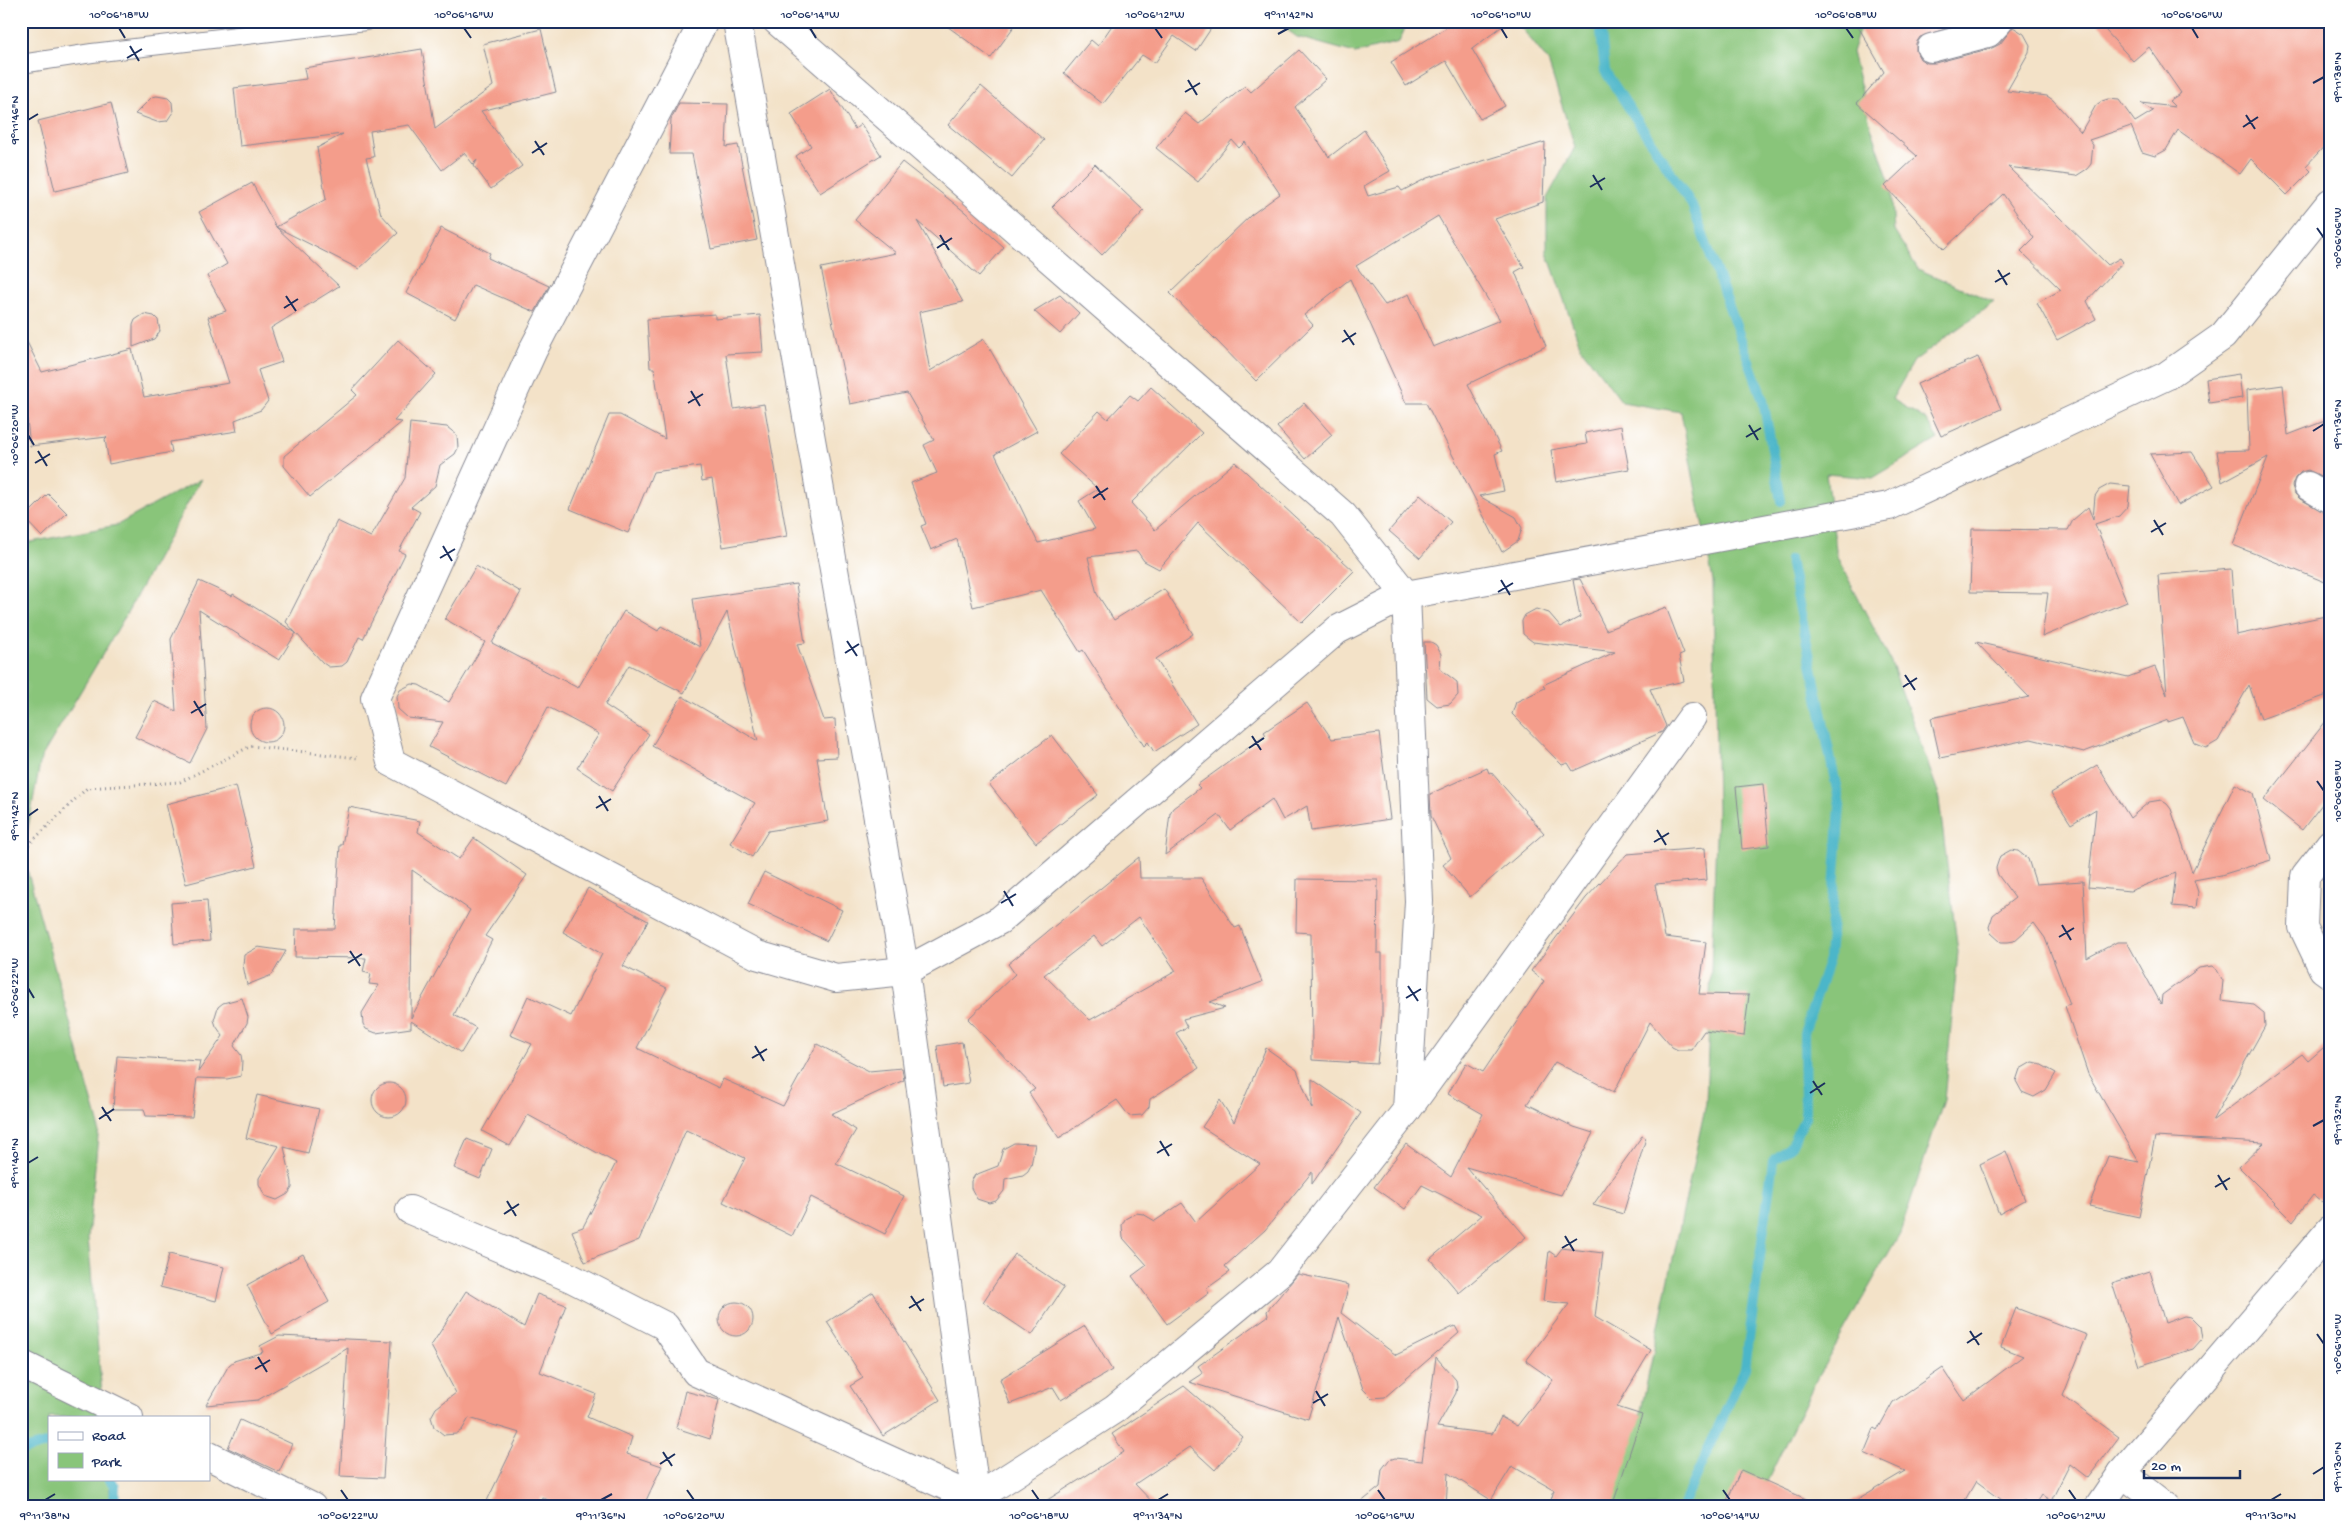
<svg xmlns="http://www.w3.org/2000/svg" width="2351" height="1528" font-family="'Gochi Hand',sans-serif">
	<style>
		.green { fill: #89c57a; stroke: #527a6c }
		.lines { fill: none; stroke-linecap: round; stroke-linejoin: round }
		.stream { stroke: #4bb6c9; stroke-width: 10 }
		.building { fill: #f49d8b; fill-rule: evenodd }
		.service-casing { stroke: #878893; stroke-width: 20 }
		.minor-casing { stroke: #878893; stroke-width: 30 }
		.path { stroke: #878893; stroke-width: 3; stroke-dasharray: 1 4; stroke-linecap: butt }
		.service { stroke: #fff; stroke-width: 18 }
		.minor { stroke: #fff; stroke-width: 28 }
		.ticks { fill: none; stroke: #1b2f5e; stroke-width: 2 }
		.neatline { fill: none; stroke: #1b2f5e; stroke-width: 2 }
		.ticks-label { font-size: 12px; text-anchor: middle; fill: #1b2f5e }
	</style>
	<rect width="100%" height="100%" fill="#fff"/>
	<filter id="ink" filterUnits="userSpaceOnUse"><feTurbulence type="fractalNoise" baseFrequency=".02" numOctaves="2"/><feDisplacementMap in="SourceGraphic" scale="10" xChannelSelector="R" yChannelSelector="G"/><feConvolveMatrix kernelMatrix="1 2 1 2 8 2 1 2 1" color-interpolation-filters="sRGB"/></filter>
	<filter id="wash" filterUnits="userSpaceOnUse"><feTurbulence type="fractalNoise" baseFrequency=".0096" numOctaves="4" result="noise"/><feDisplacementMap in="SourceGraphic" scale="20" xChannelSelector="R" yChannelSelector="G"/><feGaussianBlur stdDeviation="1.12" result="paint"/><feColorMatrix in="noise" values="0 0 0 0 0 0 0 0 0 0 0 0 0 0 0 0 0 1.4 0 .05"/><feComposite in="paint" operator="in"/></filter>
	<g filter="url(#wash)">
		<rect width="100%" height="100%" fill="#f3e2c8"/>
		<g class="green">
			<polygon points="1275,21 1408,21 1399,42 1355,53 1297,37"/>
			<polygon points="1516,21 1862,21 1852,52 1871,127 1891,186 1894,231 1918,269 1994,302 1914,361 1892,399 1925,419 1938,439 1873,478 1826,474 1837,557 1891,662 1938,792 1958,952 1944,1100 1900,1233 1817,1378 1762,1492 1758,1507 1607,1507 1640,1415 1706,1103 1717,811 1713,581 1681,412 1622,402 1581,348 1547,252 1547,198 1575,147 1548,61"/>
			<polygon points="201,479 123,620 41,758 23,855 99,1126 88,1238 104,1417 49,1417 49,1479 109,1479 111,1507 21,1507 21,544 117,525"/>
		</g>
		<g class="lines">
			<g class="stream">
				<polyline points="1600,21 1605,71 1692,205 1763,400 1781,501"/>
				<polyline points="21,1451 49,1443"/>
				<polyline points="109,1479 115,1486 114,1507"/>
				<polyline points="1682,1507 1745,1368 1773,1161 1791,1146 1805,1118 1804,1033 1829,959 1840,805 1790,560"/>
			</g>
		</g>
		<g id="blocks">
			<g class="building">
				<polygon points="940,21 1018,21 991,58"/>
				<polygon points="1115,21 1216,21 1196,51 1174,36 1155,63 1142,55 1103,104 1064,73 1091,40 1098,46"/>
				<polygon points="1457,21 1509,21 1472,49 1505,106 1480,119 1446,61 1406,86 1391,62"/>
				<polygon points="1855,21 1971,21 1920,37 1916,43 1916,51 1920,59 1927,63 1935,63 1992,48 2000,44 2013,27 2024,34 2030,45 2029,52 2007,91 2047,96 2053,100 2081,132 2096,105 2102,101 2108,99 2119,100 2135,122 2153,111 2141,103 2175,107 2169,101 2181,93 2149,47 2133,61 2097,21 2330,21 2330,140 2306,166 2311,171 2287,195 2251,159 2240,174 2178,130 2166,150 2155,156 2142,152 2131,126 2089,140 2093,145 2091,164 2087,169 2076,176 2008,167 2108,265 2120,258 2123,262 2087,301 2096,319 2057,340 2037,303 2061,290 2021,251 2034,238 2003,194 1944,249 1885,186 1917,156 1857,103 1884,72"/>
				<polygon points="541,29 556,92 481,111 522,166 491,189 474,166 477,160 473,164 464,153 442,170 409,125 370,131 374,157 366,158 381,214 398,233 359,269 276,227 339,286 271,328 282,362 258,370 268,401 261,410 235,420 237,431 170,442 172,452 109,464 105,439 107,437 30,446 21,369 21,330 42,372 132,349 144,397 229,383 208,317 226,311 207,276 227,264 199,212 252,183 276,227 326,199 317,148 343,134 240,146 234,88 306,79 304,68 422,49 435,129 493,86 483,44"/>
				<path d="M1299 50 1326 79 1295 107 1329 157 1364 130 1390 171 1364 186 1368 196 1399 187 1402 191 1427 178 1545 142 1543 202 1495 219 1524 267 1515 272 1546 346 1468 384 1502 451 1495 454 1504 491 1479 496 1516 517 1522 528 1518 541 1502 552 1426 403H1406L1350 279 1304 315 1313 325 1256 381 1170 293 1251 215 1280 194 1245 142 1239 148 1232 140 1198 182 1156 148 1185 113 1199 124 1245 86 1251 92ZM1438 216 1500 320 1433 347 1409 294 1385 305 1356 266Z"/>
				<polygon points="981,86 1044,140 1012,178 948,125"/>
				<polygon points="830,89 855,129 861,124 881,155 820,193 796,156 811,146 791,114"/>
				<polygon points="157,96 168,98 172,102 173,112 167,121 157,122 135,114 152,97"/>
				<polygon points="111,103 128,173 55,191 38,121"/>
				<polygon points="679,103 728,104 726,147 738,145 757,240 711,249 692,154 669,154 671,119"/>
				<polygon points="902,162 965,212 1004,247 979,276 917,221 963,302 919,312 930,371 984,339 1037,431 995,454 1038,543 1095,529 1079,501 1098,489 1059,454 1099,411 1108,419 1130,395 1138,401 1151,387 1202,433 1131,503 1155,530 1235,462 1354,571 1302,623 1198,523 1159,569 1144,561 1137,551 1088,557 1097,594 1114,620 1164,589 1193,634 1156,659 1197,724 1154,752 1148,742 1144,746 1083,650 1080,652 1041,590 973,607 957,539 931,550 921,526 926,524 911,483 937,473 924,445 934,440 907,393 850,404 821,268 896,253 855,220"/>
				<polygon points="1095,164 1144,211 1102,255 1052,207"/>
				<polygon points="441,228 490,253 488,258 549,286 535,312 473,285 455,319 406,293"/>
				<polygon points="1060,295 1079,313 1060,334 1034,311"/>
				<polygon points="144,314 154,316 158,320 160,331 154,339 133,347 133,325 135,320"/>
				<polygon points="715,314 715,319 760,315 763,352 726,354 734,409 764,404 787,536 723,547 712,479 702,481 700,466 653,472 628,533 570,509 609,415 620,415 665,439 654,368 650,368 647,319"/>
				<polygon points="398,340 436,374 394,421 402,422 310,497 284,466 284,456 357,395 352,390"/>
				<polygon points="1978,357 2001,409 1941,436 1917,384"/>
				<polygon points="2239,374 2242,398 2209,403 2206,379"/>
				<polygon points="2283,385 2288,435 2330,419 2330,481 2308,470 2301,472 2295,478 2292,486 2295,494 2300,499 2330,515 2330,584 2233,545 2268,457 2222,482 2217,451 2249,450 2247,390"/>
				<polygon points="1304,403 1332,435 1305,459 1277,427"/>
				<polygon points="410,423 447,427 457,435 458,448 455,454 440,465 435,486 411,507 420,512 399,551 405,554 363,639 359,637 347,662 342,666 329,667 323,663 286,622 337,521 371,537 405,478"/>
				<polygon points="1621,426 1629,469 1556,482 1551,450 1587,444 1585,433"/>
				<polygon points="2192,452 2214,486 2178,505 2150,454"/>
				<polygon points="2110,484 2130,486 2128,506 2119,516 2095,524 2127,602 2042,637 2048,593 1970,592 1972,529 2068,530 2073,520 2088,507 2093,519 2095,496 2099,490"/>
				<polygon points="48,494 67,513 42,537 24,518"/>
				<polygon points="1420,495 1451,522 1420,558 1389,531"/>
				<polygon points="476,566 521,592 492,643 578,688 624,611 658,631 661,626 700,647 693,599 796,584 805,643 797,644 824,720 835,719 837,757 817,758 828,821 768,831 752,857 730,843 755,803 652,746 682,696 758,741 727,612 684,693 629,665 605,705 649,734 612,791 577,768 599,734 548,707 506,787 429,747 443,722 408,718 398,709 397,696 400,690 412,684 419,685 449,702 485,642 445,619"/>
				<polygon points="2231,569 2236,635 2330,615 2330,694 2261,719 2249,685 2218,741 2206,748 2194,743 2183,717 2168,722 2168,720 2084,752 2031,739 1940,758 1931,718 2029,697 1976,642 2128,677 2155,667 2167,695 2158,575"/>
				<polygon points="1580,579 1606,630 1666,607 1684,654 1679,656 1684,681 1650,689 1666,726 1662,732 1573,771 1568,763 1562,765 1512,714 1516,702 1545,688 1543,685 1615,652 1533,642 1523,634 1522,621 1525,615 1536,609 1549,613 1561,627 1580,617 1573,580"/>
				<polygon points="199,581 232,596 233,594 296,633 279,660 199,610 207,729 190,763 135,737 154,701 176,711 171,639"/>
				<polygon points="1424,642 1431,642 1436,645 1441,654 1440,669 1457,682 1458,695 1450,704 1437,706 1427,698"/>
				<polygon points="1307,703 1332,739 1379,733 1390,819 1311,831 1307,806 1283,820 1272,799 1230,830 1219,815 1165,855 1170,813 1173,808 1200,788 1197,785 1266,735 1264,732"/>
				<circle cx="267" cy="725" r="17"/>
				<polygon points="2330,716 2330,794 2302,830 2264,800"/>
				<polygon points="1052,735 1098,795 1036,843 989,784"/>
				<polygon points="2097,765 2130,818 2149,802 2161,800 2167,804 2171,809 2192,872 2235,784 2253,793 2271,860 2221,875 2194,880 2198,892 2196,908 2172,906 2176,873 2130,891 2088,887 2096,809 2071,824 2051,793"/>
				<polygon points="1487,768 1489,773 1491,772 1544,833 1470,897 1443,865 1451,858 1431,816 1430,794"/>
				<polygon points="1763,784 1769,846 1742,849 1736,787"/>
				<polygon points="236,786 256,866 186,884 166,804"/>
				<path d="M349 807 420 821 418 832 459 859 474 838 527 875 485 936 492 940 454 1015 476 1028 461 1053 411 1021V1028L376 1033 366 1029 363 1024 362 1013 379 985 369 984 371 974 363 972 366 958 295 957 296 929H335L340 845H342ZM412 870 470 910 411 1018Z"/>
				<polygon points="1705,848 1707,880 1655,884 1665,937 1706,942 1699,994 1749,995 1744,1036 1704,1031 1691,1050 1678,1050 1672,1047 1650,1022 1614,1092 1555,1062 1527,1104 1574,1127 1593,1133 1561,1195 1466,1167 1526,1237 1459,1293 1430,1259 1482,1215 1422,1185 1405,1209 1374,1187 1406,1144 1451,1177 1483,1114 1448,1094 1466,1063 1483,1072 1544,981 1531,971 1586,898 1627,854"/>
				<polygon points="2011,850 2018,851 2028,859 2036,884 2083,881 2087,958 2117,942 2127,942 2161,1004 2162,995 2199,968 2212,966 2217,970 2223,981 2221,1001 2254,1005 2264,1013 2265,1026 2212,1121 2302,1054 2308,1061 2330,1042 2330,1208 2313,1195 2293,1221 2239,1167 2264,1143 2155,1137 2139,1217 2089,1206 2108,1156 2139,1162 2088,1074 2065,1006 2070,1004 2045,938 2034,923 2014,941 2008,942 2001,942 1991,933 1989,927 1993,915 2015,898 1998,875 1996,868 2000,856"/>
				<path d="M1139 857 1140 878H1201L1235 928 1240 926 1262 982 1210 1002 1225 1008 1183 1019 1187 1027 1176 1033 1199 1068 1150 1099 1149 1107 1142 1115 1129 1116 1117 1100 1059 1138 1029 1093 1035 1089 968 1019 1015 974 1008 964ZM1139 917 1176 971 1090 1020 1044 975 1094 936 1102 946Z"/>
				<polygon points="764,872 842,910 827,941 748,904"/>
				<polygon points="1297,879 1378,880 1377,953 1382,953 1382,1016 1377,1064 1312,1060 1311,933 1296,932"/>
				<polygon points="588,888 648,921 623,966 667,988 637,1048 719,1088 723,1079 783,1106 817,1044 869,1071 902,1068 904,1080 831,1114 856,1130 836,1163 904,1196 885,1234 811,1197 792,1236 723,1202 745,1158 686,1130 639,1240 585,1262 572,1231 583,1227 616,1163 528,1115 510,1146 482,1131 532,1044 510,1035 528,996 571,1016 602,954 563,932"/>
				<polygon points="207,900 210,941 174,944 171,903"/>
				<polygon points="258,947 286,951 272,975 247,985 243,965 244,955"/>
				<polygon points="242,998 248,1017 247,1023 234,1046 241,1055 242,1061 241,1076 227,1079 197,1078 192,1117 146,1116 144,1109 113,1109 117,1056 200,1061 198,1072 223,1036 216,1026 214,1020 218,1007 223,1003"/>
				<polygon points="962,1042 969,1083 943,1087 937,1046"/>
				<polygon points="1266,1048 1297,1070 1312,1109 1312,1079 1361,1113 1312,1184 1312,1172 1265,1230 1225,1266 1230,1272 1206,1289 1209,1293 1167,1324 1132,1276 1147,1265 1123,1238 1122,1225 1125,1219 1136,1213 1143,1214 1155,1221 1182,1203 1196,1222 1260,1164 1202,1127 1220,1100 1234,1122"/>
				<polygon points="2032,1062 2038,1063 2056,1073 2046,1090 2034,1097 2022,1092 2016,1081 2020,1069"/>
				<circle cx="389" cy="1100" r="17"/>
				<polygon points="257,1095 319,1109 308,1153 284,1147 292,1182 292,1188 288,1194 277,1200 265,1196 259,1184 259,1178 279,1146 246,1138"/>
				<polygon points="1642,1136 1646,1138 1623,1214 1593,1205"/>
				<polygon points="467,1139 492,1149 480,1179 454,1168"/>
				<polygon points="1014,1143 1035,1144 1031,1165 1028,1171 1023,1175 1005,1179 1004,1191 996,1201 989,1203 977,1199 971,1188 971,1181 975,1175 998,1166 1003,1149"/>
				<polygon points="2006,1151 2025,1200 1999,1214 1980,1164"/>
				<polygon points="1562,1248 1603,1253 1595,1317 1651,1350 1617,1407 1642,1415 1612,1507 1549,1507 1554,1490 1512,1466 1491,1500 1448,1473 1446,1507 1355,1507 1380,1487 1382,1469 1389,1460 1395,1458 1422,1461 1436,1357 1456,1380 1457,1386 1456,1393 1437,1427 1492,1434 1501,1417 1517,1426 1553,1380 1526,1361 1569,1304 1543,1301 1549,1251 1556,1256"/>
				<polygon points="169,1254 224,1267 216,1301 160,1287"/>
				<polygon points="303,1254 329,1302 272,1334 247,1285"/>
				<polygon points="1015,1254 1064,1287 1032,1335 983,1302"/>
				<polygon points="2150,1271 2165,1323 2184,1316 2191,1317 2200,1326 2202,1339 2193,1349 2139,1366 2112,1283"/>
				<polygon points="1298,1274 1349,1285 1341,1313 1396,1355 1455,1326 1459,1333 1385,1397 1372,1398 1363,1389 1339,1317 1308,1419 1189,1382 1203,1373 1198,1366 1268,1316 1267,1311"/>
				<polygon points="466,1291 524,1327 537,1294 566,1305 540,1372 596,1394 587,1417 632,1437 627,1454 662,1466 643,1507 562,1507 542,1497 538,1507 484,1507 520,1433 469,1418 462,1430 456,1434 444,1435 434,1427 431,1417 436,1408 456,1393 431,1346"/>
				<polygon points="873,1292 940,1400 883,1436 850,1386 863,1378 827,1322"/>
				<circle cx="736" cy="1319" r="17"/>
				<polygon points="2016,1308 2087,1335 2063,1396 2119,1437 2088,1478 2070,1464 2051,1501 2042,1495 2034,1507 2028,1507 2024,1500 2006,1503 1976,1481 1961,1507 1844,1507 1905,1471 1864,1453 1874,1429 1877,1431 1893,1402 1943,1368 1964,1400 2023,1356 2001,1347"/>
				<polygon points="1085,1326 1112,1370 1061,1400 1053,1387 1010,1404 1000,1379"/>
				<polygon points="279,1336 392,1341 383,1478 340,1476 348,1348 258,1400 206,1405 229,1365 234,1361 263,1352 260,1346"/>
				<polygon points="1184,1386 1243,1437 1215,1470 1190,1447 1135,1484 1157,1507 1036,1507 1124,1452 1112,1434"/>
				<polygon points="685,1391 719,1400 710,1439 676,1428"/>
				<polygon points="240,1420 292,1444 279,1472 228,1448"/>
				<polygon points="1741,1470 1824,1507 1724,1507"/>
			</g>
		</g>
	</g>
	<g filter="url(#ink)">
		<use href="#blocks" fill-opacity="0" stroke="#878893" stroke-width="1"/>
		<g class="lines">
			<g class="service-casing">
				<polyline id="service" points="21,64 92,53 366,21"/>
			</g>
			<g class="minor-casing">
				<g id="minor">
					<polyline points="704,21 533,350 375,698 391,762 757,955 836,978 905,971 1000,920 1337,630 1406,595 1889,506 2166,376 2223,336 2330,203"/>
					<polyline points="737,21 905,971 977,1507"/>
					<polyline points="1931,48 1988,33 1999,21"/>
					<polyline points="2308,486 2330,499"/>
					<polyline points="2330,844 2305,876 2303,927 2323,969 2330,974"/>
					<polyline points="1407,1110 1692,717"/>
					<polyline points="410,1210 571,1278 665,1326 696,1372 975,1499 1115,1409 1280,1272 1407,1110 1419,901 1406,595 1343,515 777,21"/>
					<polyline points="21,1364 129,1417"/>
					<polyline points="209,1456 312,1507"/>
					<polyline points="2122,1473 2166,1507"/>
					<polyline points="2099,1507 2122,1473 2330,1230"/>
				</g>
			</g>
			<polyline class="path" points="21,852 87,788 180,782 251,746 358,758"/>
			<use href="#service" class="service"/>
			<use href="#minor" class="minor"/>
		</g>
	</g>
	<path class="ticks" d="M119 28 125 38M464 28 471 38M810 28 816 38M1155 28 1162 38M1501 28 1507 38M1846 28 1853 38M2192 28 2198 38M1278 34 1289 28M130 46 139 61M127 58 142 49M1188 80 1197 95M2313 83 2324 77M1185 92 1200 83M2246 115 2255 129M28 120 38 114M2243 127 2258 117M535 141 544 155M532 153 547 143M1593 175 1602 190M1590 187 1605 178M2317 228 2324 238M940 235 949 250M937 248 952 238M1998 270 2007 285M1995 282 2010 273M286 296 296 311M284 308 298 299M1344 330 1354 345M1342 342 1356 333M691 391 700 406M688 403 703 394M1749 425 1758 440M2313 431 2324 424M28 435 34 445M1746 437 1761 428M38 451 47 466M35 463 50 454M1096 486 1105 500M1093 498 1108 488M2154 520 2163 535M2151 532 2166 523M443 546 452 561M440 558 455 549M1501 580 1510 595M1498 592 1513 583M847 641 857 656M845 653 859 644M1905 675 1915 690M1903 687 1917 678M194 701 203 716M191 713 206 704M1252 736 1261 750M1249 748 1264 738M2317 781 2324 791M599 796 608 811M596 808 611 799M28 816 38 809M1657 830 1666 845M1654 842 1669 833M1004 891 1013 906M1001 903 1016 894M2062 925 2071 940M2059 937 2074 928M350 951 360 966M348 963 362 954M1408 986 1418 1001M28 988 34 998M1406 998 1421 989M755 1046 764 1061M752 1058 767 1049M1813 1081 1822 1095M1810 1093 1825 1083M102 1107 111 1121M99 1119 114 1109M2313 1126 2324 1120M1160 1141 1169 1156M1157 1153 1172 1144M28 1163 38 1157M2218 1175 2227 1190M2215 1187 2230 1178M507 1201 516 1216M504 1214 519 1204M1565 1236 1574 1251M1562 1248 1577 1239M911 1296 921 1311M909 1308 924 1299M1970 1331 1979 1345M2317 1334 2324 1344M1967 1343 1982 1333M258 1357 267 1372M255 1369 270 1360M1316 1391 1325 1406M1313 1403 1328 1394M663 1452 672 1466M660 1464 675 1454M2313 1474 2324 1467M341 1490 348 1500M687 1490 694 1500M1032 1490 1039 1500M1378 1490 1385 1500M1723 1490 1730 1500M2069 1490 2076 1500M45 1500 55 1494M601 1500 612 1494M1158 1500 1168 1494M2271 1500 2281 1494"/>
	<rect width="2351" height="1528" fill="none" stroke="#fff" stroke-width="55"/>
	<rect x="48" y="1416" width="162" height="65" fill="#ffffff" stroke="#a4acbf"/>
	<rect x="58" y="1432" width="25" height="8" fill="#ffffff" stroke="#a4acbf"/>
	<text x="92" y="1440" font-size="15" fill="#1b2f5e">Road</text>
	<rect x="58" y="1453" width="25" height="15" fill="#89c57a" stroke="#a4acbf"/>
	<text x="92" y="1466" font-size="15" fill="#1b2f5e">Park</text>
	<path d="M2144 1470v8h96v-8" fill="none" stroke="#1b2f5e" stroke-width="2.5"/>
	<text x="2151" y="1470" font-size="15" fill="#1b2f5e" stroke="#ffffff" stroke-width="4" paint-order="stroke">20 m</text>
	<rect x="28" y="28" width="2296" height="1472" class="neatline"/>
	<g class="ticks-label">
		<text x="119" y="18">10°06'18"W</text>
		<text x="464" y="18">10°06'16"W</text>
		<text x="810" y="18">10°06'14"W</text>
		<text x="1155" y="18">10°06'12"W</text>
		<text x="1289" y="18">9°11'42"N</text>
		<text x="1501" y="18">10°06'10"W</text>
		<text x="1846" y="18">10°06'08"W</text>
		<text x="2192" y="18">10°06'06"W</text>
		<text transform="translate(2337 77) rotate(-90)" y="4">9°11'38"N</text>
		<text transform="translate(14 120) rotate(-90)" y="4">9°11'46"N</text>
		<text transform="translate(2337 238) rotate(-90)" y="4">10°06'06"W</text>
		<text transform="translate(2337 424) rotate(-90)" y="4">9°11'36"N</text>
		<text transform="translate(14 435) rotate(-90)" y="4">10°06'20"W</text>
		<text transform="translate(2337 791) rotate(-90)" y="4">10°06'08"W</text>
		<text transform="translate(14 816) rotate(-90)" y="4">9°11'42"N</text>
		<text transform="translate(14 988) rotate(-90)" y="4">10°06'22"W</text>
		<text transform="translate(2337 1120) rotate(-90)" y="4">9°11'32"N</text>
		<text transform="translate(14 1163) rotate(-90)" y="4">9°11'40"N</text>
		<text transform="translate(2337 1344) rotate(-90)" y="4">10°06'10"W</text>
		<text transform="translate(2337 1467) rotate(-90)" y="4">9°11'30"N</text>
		<text x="45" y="1519">9°11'38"N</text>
		<text x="348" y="1519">10°06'22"W</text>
		<text x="601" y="1519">9°11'36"N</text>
		<text x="694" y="1519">10°06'20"W</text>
		<text x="1039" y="1519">10°06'18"W</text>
		<text x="1158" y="1519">9°11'34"N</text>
		<text x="1385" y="1519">10°06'16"W</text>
		<text x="1730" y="1519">10°06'14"W</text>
		<text x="2076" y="1519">10°06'12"W</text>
		<text x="2271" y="1519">9°11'30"N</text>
	</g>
</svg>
